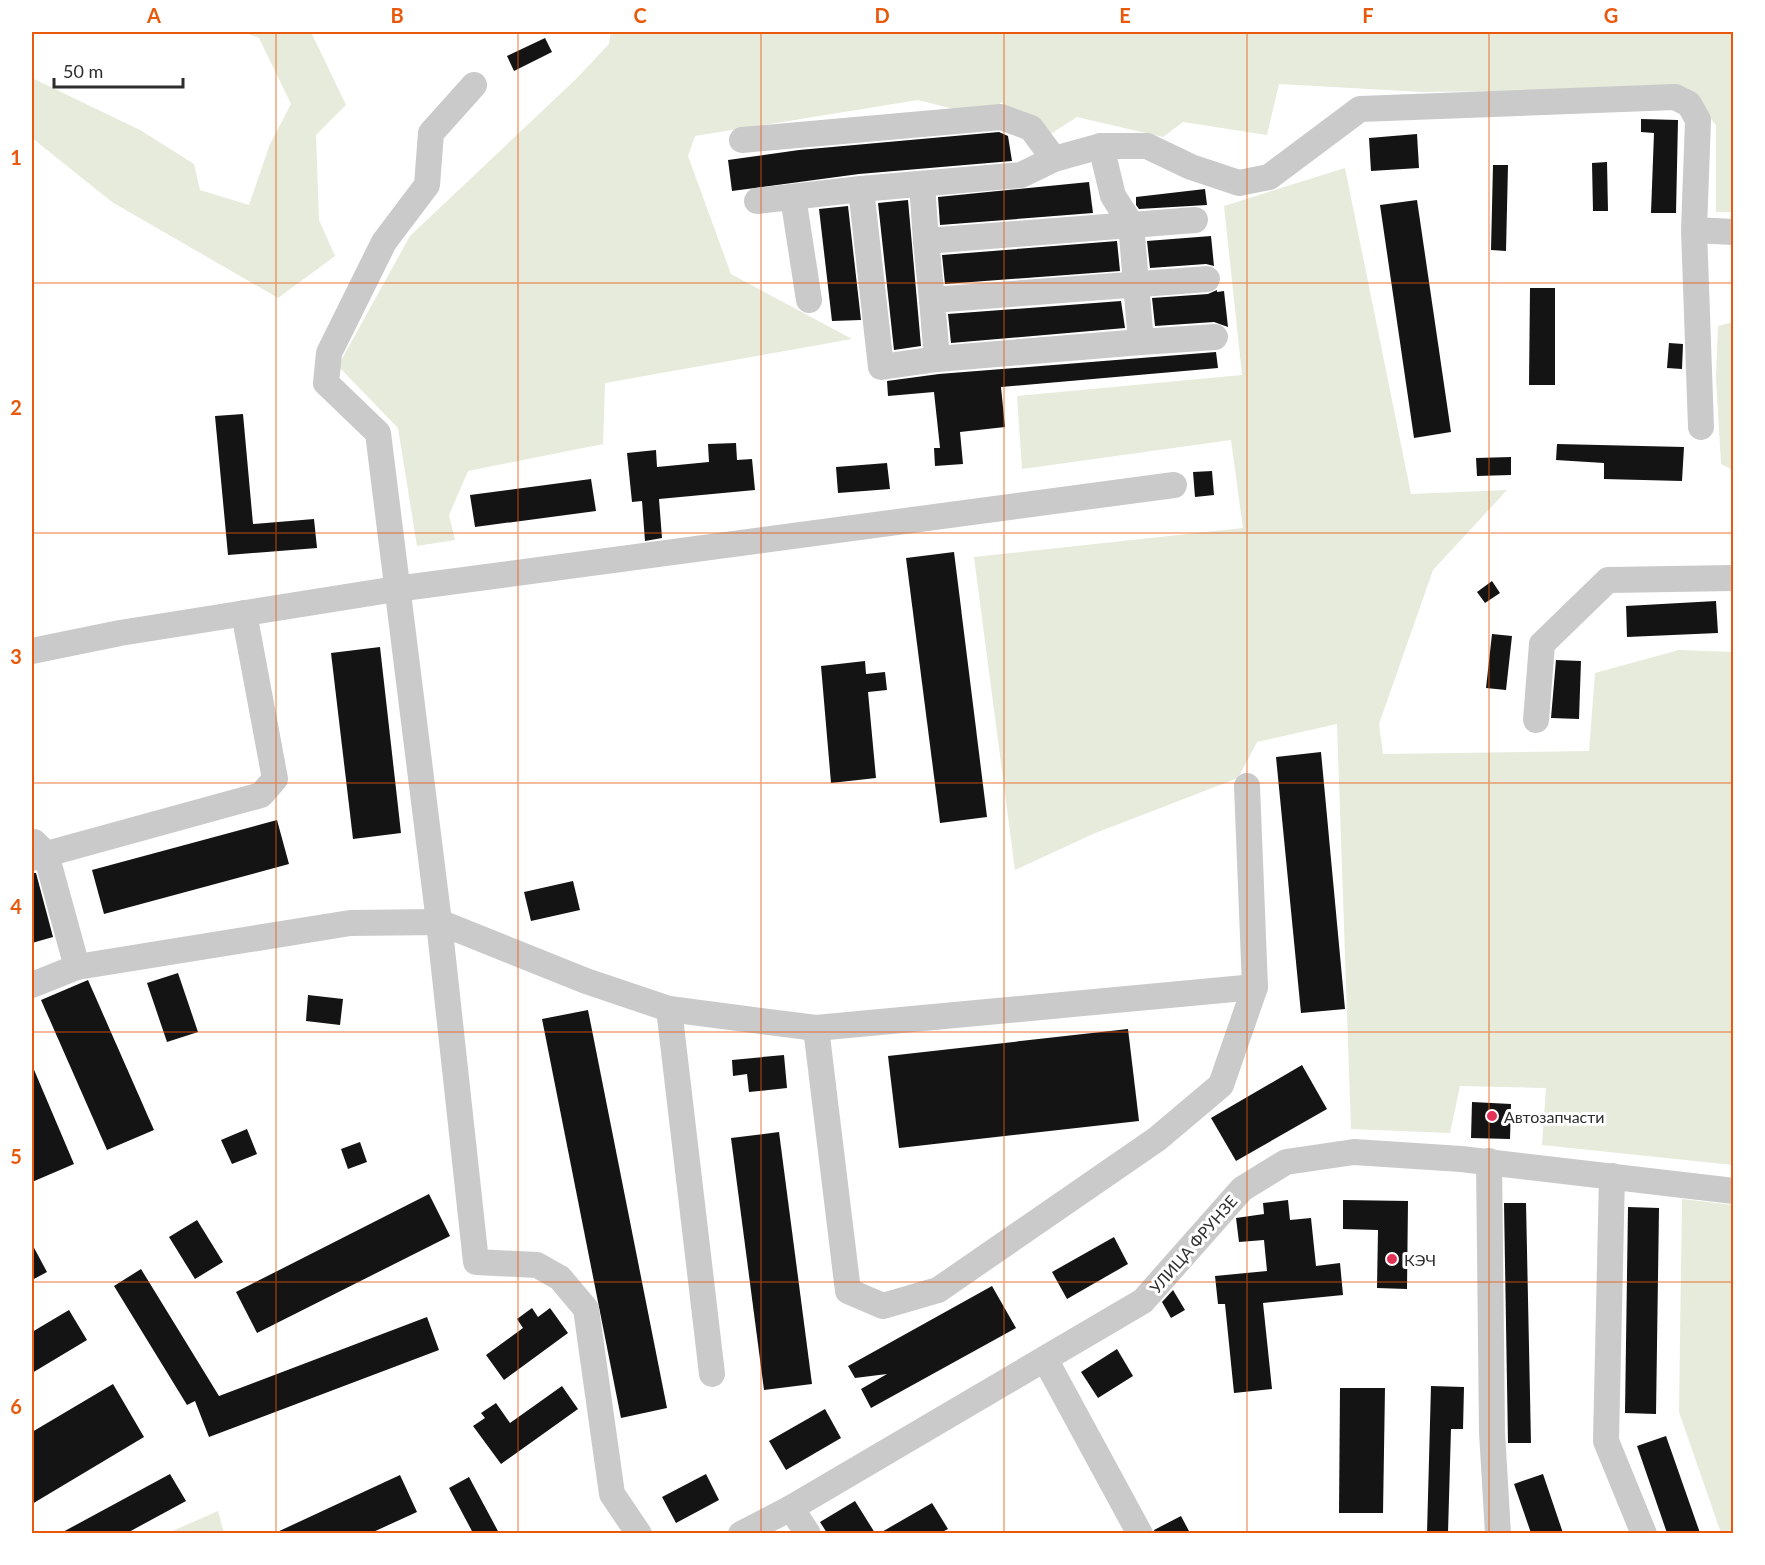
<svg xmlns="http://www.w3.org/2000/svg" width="1765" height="1565" font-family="Lato,sans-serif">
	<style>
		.green { fill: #e6ebdb }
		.building { fill: #141414 }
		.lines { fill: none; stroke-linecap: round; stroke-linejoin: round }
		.minor { stroke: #cacaca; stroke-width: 26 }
		.grid { fill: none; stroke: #e8590c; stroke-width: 1.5; stroke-opacity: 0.55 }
		.poi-dot { fill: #e33158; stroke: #fff; stroke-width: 2 }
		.labels { text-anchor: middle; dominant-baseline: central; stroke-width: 6; stroke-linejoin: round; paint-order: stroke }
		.poi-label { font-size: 16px; fill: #2d2d2d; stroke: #fff; text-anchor: start }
		.street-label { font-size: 16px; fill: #2d2d2d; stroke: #fff }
		.neatline { fill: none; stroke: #e8590c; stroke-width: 2 }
		.grid-label { font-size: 20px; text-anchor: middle; font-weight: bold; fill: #e8590c }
	</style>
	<rect width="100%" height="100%" fill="#fff"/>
	<g class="green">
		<polygon points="243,32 311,32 346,105 316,135 319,220 335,256 278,298 112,202 32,138 32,78 140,130 194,164 200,190 249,205 270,144 291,104 259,38"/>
		<polygon points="611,32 1733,32 1733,212 1716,212 1716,125 1686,89 1422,92 1279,84 1267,135 1183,122 1163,137 1077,117 1049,135 1001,102 990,118 918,100 695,136 688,156 731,274 852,339 605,383 603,444 468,471 449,515 455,540 417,546 398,428 338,366 410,236 575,80 609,44"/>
		<polygon points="1345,168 1411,494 1507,490 1433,570 1379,724 1383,754 1589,751 1595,673 1679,650 1733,652 1733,1165 1542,1145 1546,1088 1460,1086 1450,1133 1351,1129 1337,724 1257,742 1238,778 1093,834 1015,870 974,557 1243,528 1231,440 1022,469 1017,396 1242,375 1224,206"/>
		<polygon points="1733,322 1734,322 1733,470 1721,464 1716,378 1718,326"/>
		<polygon points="1682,1199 1733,1205 1733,1533 1721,1533 1679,1412"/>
		<polygon points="218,1511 224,1533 168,1533"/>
	</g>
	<g class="building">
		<polygon points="545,38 552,52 514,71 507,56"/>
		<polygon points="1641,119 1678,120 1676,213 1651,213 1654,133 1641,132"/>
		<polygon points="999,132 1008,136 1012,161 859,174 732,191 728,160 799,150"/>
		<polygon points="1417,134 1419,168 1371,171 1369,138"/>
		<polygon points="1607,162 1608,211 1593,211 1592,163"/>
		<polygon points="1493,165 1508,165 1506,251 1491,250"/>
		<polygon points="1089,182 1093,213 940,225 938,197"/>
		<polygon points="1205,189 1207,205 1139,209 1136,205 1136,197"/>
		<polygon points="908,200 921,346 894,350 878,203"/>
		<polygon points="1417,200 1451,432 1414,438 1380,205"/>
		<polygon points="848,206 861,320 832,321 819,209"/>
		<polygon points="1211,236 1214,266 1206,264 1150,268 1147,241"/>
		<polygon points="1117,241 1120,271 945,284 942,255"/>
		<polygon points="1530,288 1555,288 1555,385 1529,385"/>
		<polygon points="1217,290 1217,292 1224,291 1228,327 1214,322 1155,326 1152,298 1208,294"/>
		<polygon points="1121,301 1125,328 951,343 948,314"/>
		<polygon points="1669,343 1683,344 1682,369 1667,368"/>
		<polygon points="1216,352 1218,368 1001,387 1005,427 960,432 963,464 935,466 934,448 940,448 934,392 888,396 887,381 939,374"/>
		<polygon points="243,414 253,524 314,519 317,548 228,555 215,416"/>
		<polygon points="736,443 737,460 752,459 755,490 659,499 662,538 645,541 642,501 632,502 627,453 656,450 657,467 709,462 708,444"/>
		<polygon points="1557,444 1684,447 1682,481 1604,479 1604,463 1556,460"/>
		<polygon points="1511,457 1511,475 1477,476 1476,458"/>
		<polygon points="887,463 890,489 838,493 836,467"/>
		<polygon points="1212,471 1214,495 1195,497 1193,472"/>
		<polygon points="591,479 596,511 475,527 470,495"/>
		<polygon points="954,552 987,817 940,823 906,558"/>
		<polygon points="1492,581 1500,593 1485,603 1477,592"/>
		<polygon points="1716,601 1718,633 1627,637 1626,606"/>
		<polygon points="1492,634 1512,636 1506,690 1486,688"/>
		<polygon points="380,647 401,833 353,839 331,653"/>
		<polygon points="1556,660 1581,661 1579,719 1551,718"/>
		<polygon points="865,661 866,674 885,672 887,690 868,692 876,778 831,783 821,666"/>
		<polygon points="1321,752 1345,1009 1301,1013 1276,757"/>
		<polygon points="277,820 289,864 104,914 92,870"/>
		<polygon points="32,873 36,873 53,937 32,943"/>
		<polygon points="573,881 580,910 531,921 524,892"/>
		<polygon points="178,973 198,1032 167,1042 147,983"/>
		<polygon points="88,980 154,1130 107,1150 41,1000"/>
		<polygon points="308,995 343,999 340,1025 306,1021"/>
		<polygon points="588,1010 667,1408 621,1418 542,1019"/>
		<polygon points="1128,1029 1139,1121 899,1148 888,1056"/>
		<polygon points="784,1055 787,1088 749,1092 747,1074 733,1076 732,1060"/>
		<polygon points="32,1065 74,1164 32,1182"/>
		<polygon points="1302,1065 1327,1109 1236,1161 1211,1118"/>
		<polygon points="1472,1102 1511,1104 1510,1139 1471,1138"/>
		<polygon points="247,1129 257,1154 232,1164 221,1140"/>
		<polygon points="779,1132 812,1384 764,1390 731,1138"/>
		<polygon points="360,1142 367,1162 348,1169 341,1149"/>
		<polygon points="429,1194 450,1236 257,1333 236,1292"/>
		<polygon points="1288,1200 1290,1220 1311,1218 1316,1266 1340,1263 1343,1295 1263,1303 1272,1389 1234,1393 1225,1304 1218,1304 1215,1276 1267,1271 1264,1240 1239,1242 1236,1218 1264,1214 1263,1203"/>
		<polygon points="1343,1200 1408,1201 1407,1289 1377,1288 1378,1230 1343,1229"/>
		<polygon points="1504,1203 1526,1203 1531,1443 1508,1443"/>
		<polygon points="1628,1207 1659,1208 1656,1414 1625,1413"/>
		<polygon points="197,1220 223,1262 195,1279 169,1237"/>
		<polygon points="1114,1237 1128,1264 1067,1299 1052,1272"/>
		<polygon points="32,1244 47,1272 32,1280"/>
		<polygon points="141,1269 219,1396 427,1317 439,1350 209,1437 195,1401 187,1405 114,1286"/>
		<polygon points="992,1286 1016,1328 871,1408 861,1389 887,1374 855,1378 848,1366"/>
		<polygon points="1173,1290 1185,1310 1171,1318 1162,1302"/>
		<polygon points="532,1308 538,1317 550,1308 568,1333 504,1380 486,1355 523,1328 517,1319"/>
		<polygon points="69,1310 87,1340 32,1373 32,1332"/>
		<polygon points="1117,1349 1133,1376 1098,1398 1081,1372"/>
		<polygon points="113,1384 144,1437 32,1504 32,1432"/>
		<polygon points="562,1386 578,1409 501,1464 473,1426 485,1418 481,1413 496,1403 510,1423"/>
		<polygon points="1431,1386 1464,1387 1463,1429 1451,1429 1448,1533 1427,1533"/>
		<polygon points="1340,1388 1385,1388 1383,1513 1339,1513"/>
		<polygon points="825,1409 841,1438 786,1470 769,1441"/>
		<polygon points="1666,1436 1700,1533 1667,1533 1637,1446"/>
		<polygon points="170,1474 186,1501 127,1533 61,1533"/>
		<polygon points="706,1474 719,1500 676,1523 662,1497"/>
		<polygon points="1543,1474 1563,1533 1531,1533 1514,1484"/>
		<polygon points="400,1475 417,1512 371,1533 275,1533"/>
		<polygon points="469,1477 499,1533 473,1533 449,1488"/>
		<polygon points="855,1501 875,1533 827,1533 820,1522"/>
		<polygon points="932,1503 948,1529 940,1533 880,1533"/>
		<polygon points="1181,1516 1190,1533 1155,1533 1154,1530"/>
	</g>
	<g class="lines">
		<g class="minor">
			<polyline points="474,85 431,133 427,185 384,242 329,353 326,383 378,433 439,922 476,1262 537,1265 560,1278 586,1309 612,1494 639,1534"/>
			<polyline points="742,140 1001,117 1031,128 1054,159"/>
			<polyline points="922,184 926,241"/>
			<polyline points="861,189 1021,175 1054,159 1101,146"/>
			<polyline points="793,197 809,300"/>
			<polyline points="757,201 861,189 881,367 937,359"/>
			<polyline points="1694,230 1734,232"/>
			<polyline points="932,300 926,241 1195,220"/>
			<polyline points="1215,337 1141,342 1131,224 1113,196 1101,146 1147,146 1191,167 1239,183 1269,177 1360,109 1675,97 1689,104 1698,120 1694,230 1701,427"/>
			<polyline points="1141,342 937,359 932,300 1207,279"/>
			<polyline points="32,651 120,633 396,589 1174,485"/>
			<polyline points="1536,720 1542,644 1608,580 1734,578"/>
			<polyline points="34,842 46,854 77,967"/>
			<polyline points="32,858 261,795 275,779 244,613"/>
			<polyline points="32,985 77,967 350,923 439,922 586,981 669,1009 816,1028 1255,987"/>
			<polyline points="669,1009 712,1374"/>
			<polyline points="816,1028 848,1291 883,1306 938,1290 1157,1139 1221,1085 1255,987 1247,786"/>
			<polyline points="1489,1161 1492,1432 1498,1534"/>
			<polyline points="1612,1176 1606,1441 1644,1534"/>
			<polyline points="1045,1359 1140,1534"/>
			<polyline points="791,1508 808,1534"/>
			<polyline points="741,1534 791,1508 1143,1301 1242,1189 1286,1162 1354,1152 1461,1159 1734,1191"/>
		</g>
	</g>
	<path class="grid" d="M276 32V1534M518 32V1534M761 32V1534M1004 32V1534M1247 32V1534M1489 32V1534M32 283H1734M32 533H1734M32 783H1734M32 1032H1734M32 1282H1734"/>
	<g class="poi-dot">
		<circle cx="1492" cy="1116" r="6"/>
		<circle cx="1392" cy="1259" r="6"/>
	</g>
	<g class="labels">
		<g class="poi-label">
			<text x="1504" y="1116">Автозапчасти</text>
			<text x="1404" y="1259">КЭЧ</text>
		</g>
		<g class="street-label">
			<text transform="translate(1193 1244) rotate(-49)">УЛИЦА ФРУНЗЕ</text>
		</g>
	</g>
	<rect width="1765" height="1565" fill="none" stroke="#ffffff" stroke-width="66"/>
	<path d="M54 78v9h129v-9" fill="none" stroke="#2d2d2d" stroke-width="3"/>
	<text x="63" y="78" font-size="18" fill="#2d2d2d" stroke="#ffffff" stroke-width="4.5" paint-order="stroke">50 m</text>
	<rect x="33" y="33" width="1699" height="1499" class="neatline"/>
	<g class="grid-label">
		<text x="154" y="23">A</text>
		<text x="397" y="23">B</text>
		<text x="640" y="23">C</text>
		<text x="882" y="23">D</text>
		<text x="1125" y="23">E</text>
		<text x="1368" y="23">F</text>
		<text x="1611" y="23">G</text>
		<text x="16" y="165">1</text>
		<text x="16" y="415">2</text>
		<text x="16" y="664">3</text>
		<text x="16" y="914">4</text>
		<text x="16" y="1164">5</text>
		<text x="16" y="1414">6</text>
	</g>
</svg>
